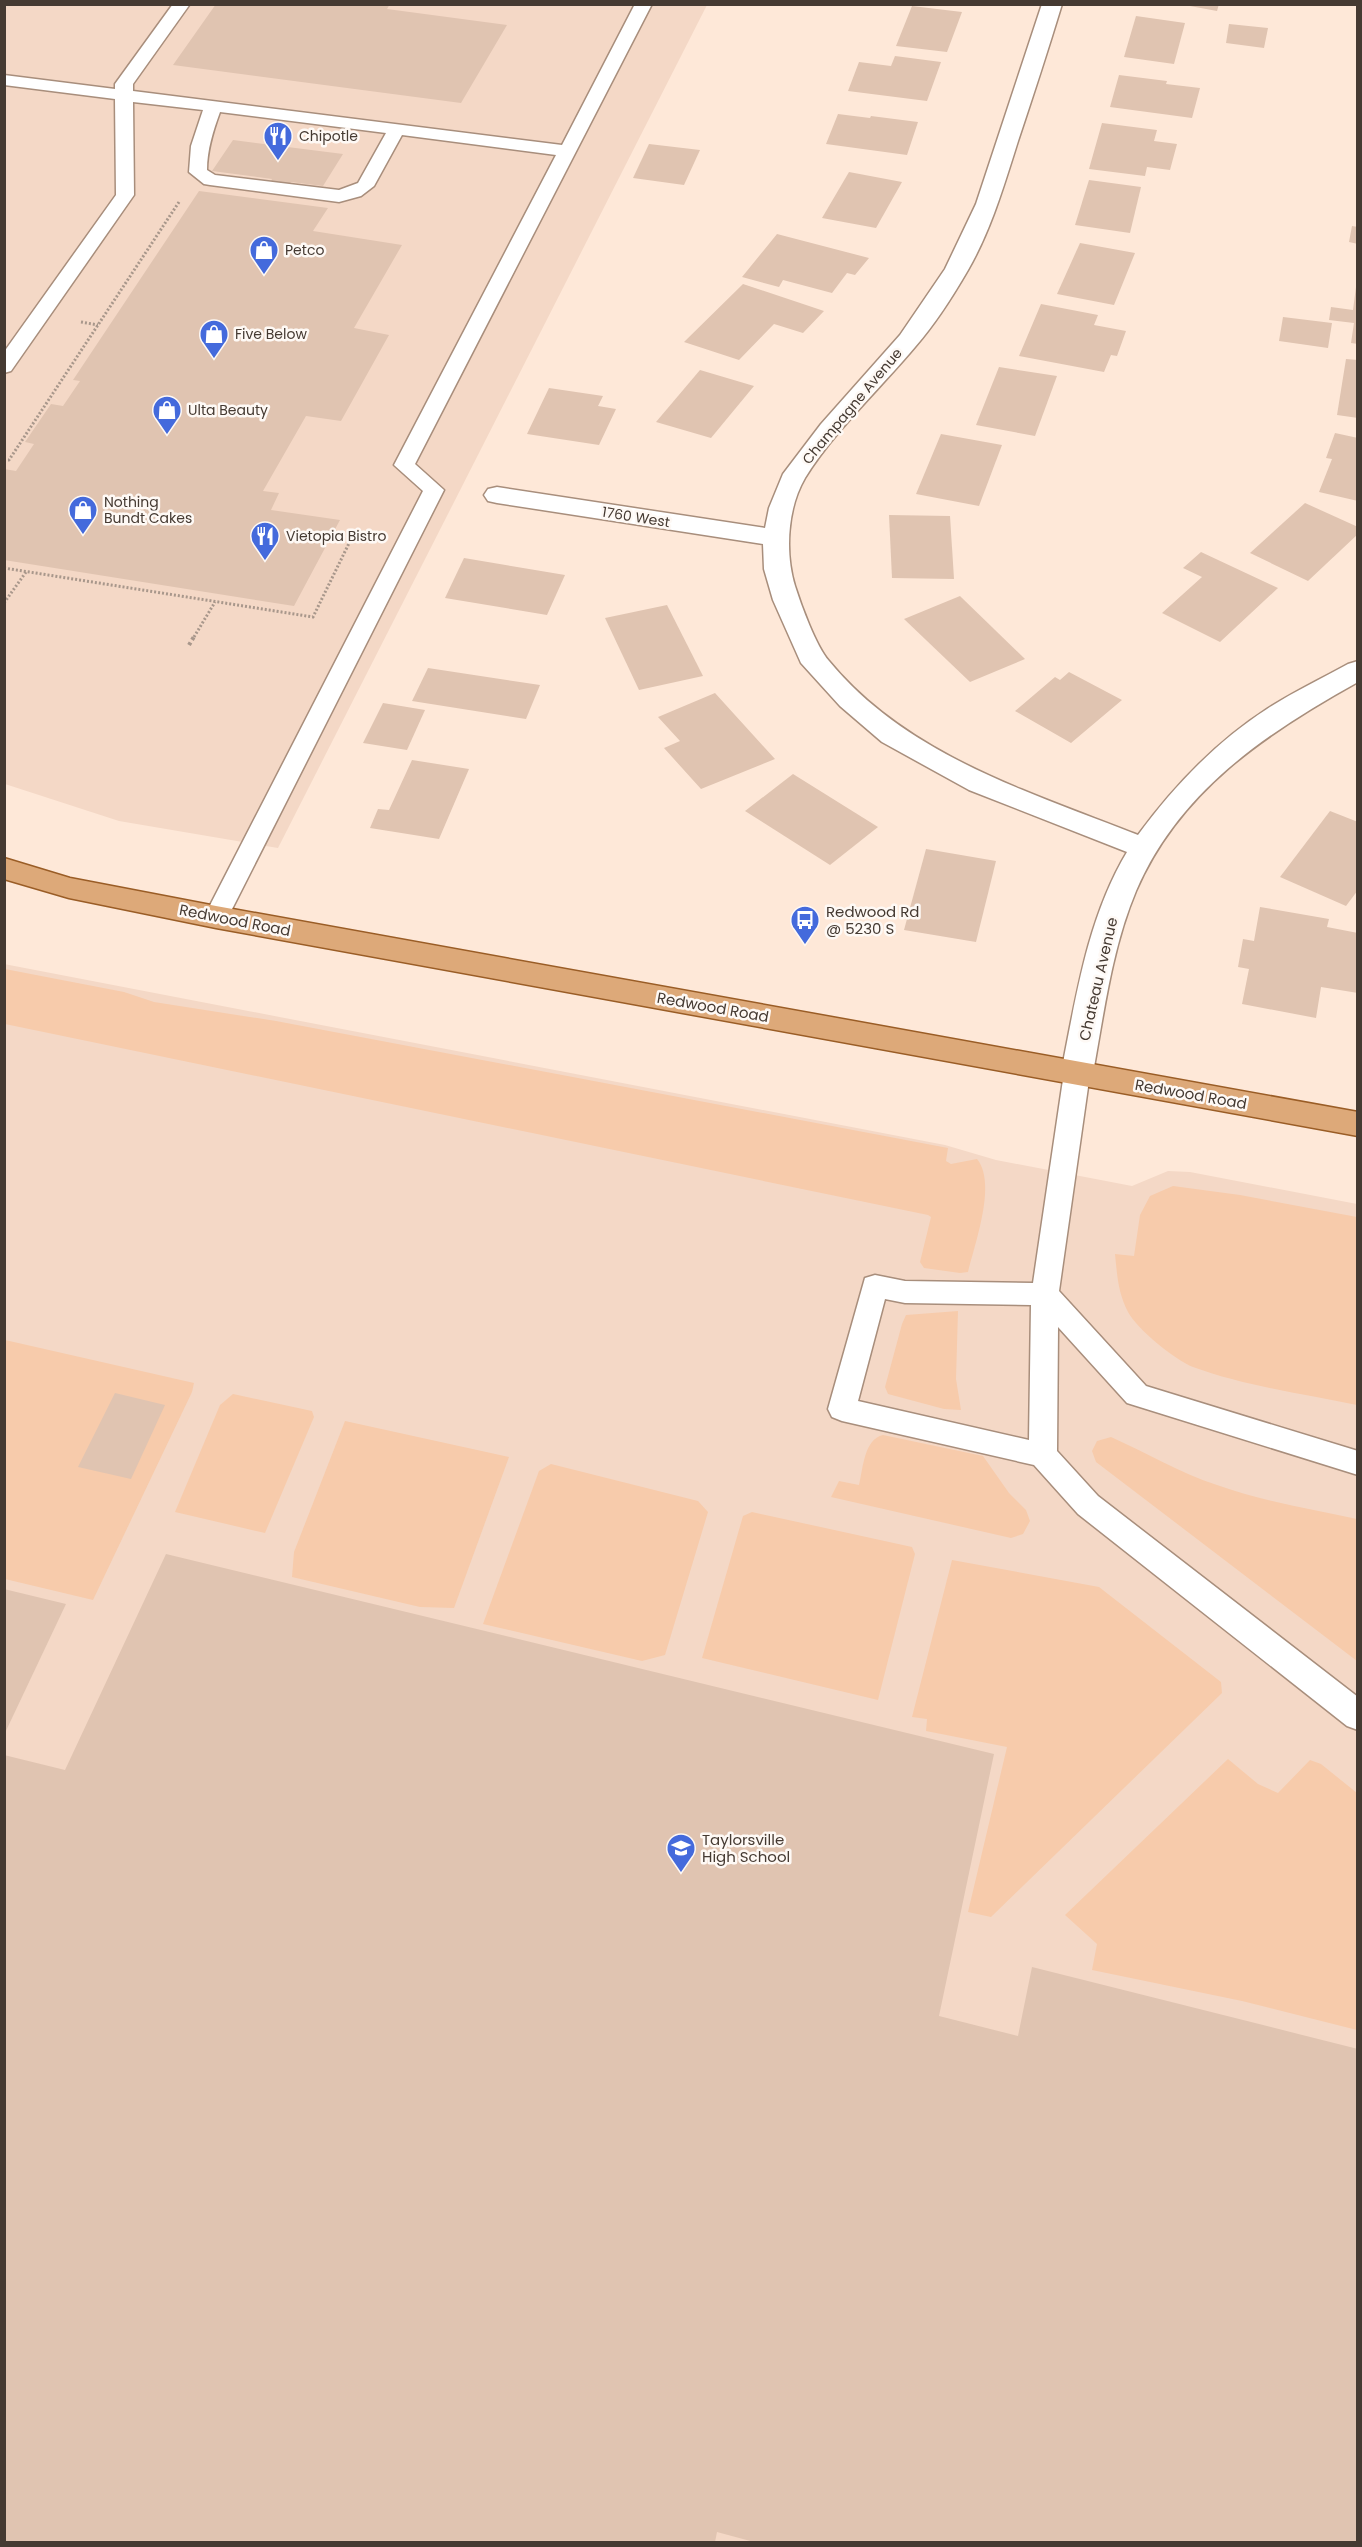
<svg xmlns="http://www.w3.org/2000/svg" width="1362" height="2547" font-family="Poppins,sans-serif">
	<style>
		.built { fill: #f4d8c6 }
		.green { fill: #f7cbab }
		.building { fill: #e0c4b1 }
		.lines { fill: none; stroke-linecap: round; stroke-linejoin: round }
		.lane-casing { stroke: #a88e7c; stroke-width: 3 }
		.street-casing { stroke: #a88e7c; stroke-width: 3 }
		.primary-casing { stroke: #9a5d26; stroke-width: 3 }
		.path-far1 { stroke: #a8978b; stroke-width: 3; stroke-dasharray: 2 2; stroke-linecap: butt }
		.path { stroke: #a8978b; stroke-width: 4; stroke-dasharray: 3 3; stroke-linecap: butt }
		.lane { fill: #fff; fill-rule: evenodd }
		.street { fill: #fff; fill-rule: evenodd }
		.primary { fill: #dda979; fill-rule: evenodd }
		.labels { text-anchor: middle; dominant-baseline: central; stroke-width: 5; stroke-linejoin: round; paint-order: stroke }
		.far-poi-label { font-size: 14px; fill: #453a32; stroke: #fef9f5; text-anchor: start }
		.far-street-label { font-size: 14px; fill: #453a32; stroke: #fef9f5 }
		.poi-label { font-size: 15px; fill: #453a32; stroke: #fef9f5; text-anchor: start }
		.street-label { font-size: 15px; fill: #453a32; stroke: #fef9f5 }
	</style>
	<rect width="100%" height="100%" fill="#fee8d8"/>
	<g class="built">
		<polygon points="5,5 707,5 278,848 119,821 5,784"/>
		<polygon points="4,964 945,1145 996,1160 1132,1186 1168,1171 1190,1172 1357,1204 1357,2542 5,2542"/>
	</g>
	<g class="green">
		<path d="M5 969 124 992 154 1002 276 1021 948 1148 946 1161 951 1164 977 1159C997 1183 975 1243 968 1272L960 1273 924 1268 920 1262 931 1217 928 1215 5 1024Z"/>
		<path d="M1173 1186 1240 1195 1357 1217V1405C1303 1394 1245 1386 1193 1367 1175 1360 1137 1329 1128 1312 1118 1293 1117 1274 1115 1254L1134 1256 1140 1215 1150 1196Z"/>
		<polygon points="958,1311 956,1379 961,1410 944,1409 888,1394 885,1387 902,1324 906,1315"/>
		<polygon points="5,1340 194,1383 192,1392 93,1600 5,1579"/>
		<polygon points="233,1394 312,1411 314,1417 265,1533 175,1512 220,1405"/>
		<polygon points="345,1421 509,1457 454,1608 420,1607 292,1577 294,1552"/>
		<path d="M883 1435 983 1456 1009 1493 1026 1510 1030 1521 1023 1534 1011 1538 831 1497 839 1481 859 1485C863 1469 864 1439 883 1435Z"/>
		<path d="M1111 1437C1147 1453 1180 1473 1217 1485 1262 1501 1311 1509 1357 1519V1661L1096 1462 1092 1451 1097 1441Z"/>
		<polygon points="551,1464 698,1501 708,1512 665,1655 642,1661 483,1624 539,1471"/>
		<polygon points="752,1512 912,1547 915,1554 878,1700 702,1658 743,1516"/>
		<polygon points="952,1560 1099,1587 1221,1682 1222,1693 991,1917 968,1912 1007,1747 926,1731 927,1719 912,1717"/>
		<polygon points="1228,1759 1258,1784 1278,1793 1310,1760 1321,1764 1357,1793 1357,2030 1242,2001 1092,1970 1097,1944 1065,1915"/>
	</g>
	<g class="building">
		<polygon points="216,4 390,4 387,9 507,25 461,103 173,65"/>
		<polygon points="1179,4 1219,4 1217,11"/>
		<polygon points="912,6 962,12 947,52 896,46"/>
		<polygon points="1136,16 1185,23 1174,64 1124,57"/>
		<polygon points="1229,24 1268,28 1264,48 1226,43"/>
		<polygon points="895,56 941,62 927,101 848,91 859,62 891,66"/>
		<polygon points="1119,75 1167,81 1166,84 1200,88 1192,118 1110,107"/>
		<polygon points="838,114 870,118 871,116 918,122 907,155 826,144"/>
		<polygon points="1102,123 1157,130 1154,141 1177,144 1170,170 1147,167 1145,176 1089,169"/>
		<polygon points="233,140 343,154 323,186 291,182 289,185 270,183 272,179 212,171"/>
		<polygon points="649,144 700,150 684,185 633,178"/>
		<polygon points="849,172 902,182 876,228 822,218"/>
		<polygon points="1089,180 1141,187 1130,233 1075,225"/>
		<polygon points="199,191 328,208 313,231 402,245 354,328 389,335 341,421 306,416 263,491 279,493 271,510 340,520 294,606 4,560 4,469 16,471 34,444 25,442 51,404 63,406 80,381 73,380"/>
		<polygon points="1352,226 1358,227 1358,244 1349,242"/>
		<polygon points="777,234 869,258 855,275 847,273 832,293 783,280 779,287 742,277"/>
		<polygon points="1080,243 1135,253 1114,305 1057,294"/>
		<polygon points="743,284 824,311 803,333 774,324 739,360 684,342"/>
		<polygon points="1356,287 1358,287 1358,344 1351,343 1354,323 1329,320 1331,307 1353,310"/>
		<polygon points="1041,304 1098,315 1094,325 1126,331 1117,356 1111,355 1104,372 1019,356"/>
		<polygon points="1283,317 1332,323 1328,348 1279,341"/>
		<polygon points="1346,359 1358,360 1358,418 1337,415"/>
		<polygon points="999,367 1057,376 1035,436 976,425"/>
		<polygon points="700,370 754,386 711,438 656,422"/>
		<polygon points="549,388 603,396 598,406 616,409 599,445 527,434"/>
		<polygon points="1335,433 1358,438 1358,501 1319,492 1332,459 1326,458"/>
		<polygon points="941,434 1002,445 979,506 916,494"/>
		<polygon points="1305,503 1358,527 1358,534 1308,581 1250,553"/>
		<polygon points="889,515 950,516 954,579 892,578"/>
		<polygon points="1201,552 1278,588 1220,642 1162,613 1202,577 1183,568"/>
		<polygon points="464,558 565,575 547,615 445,598"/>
		<polygon points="960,596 1025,659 970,682 904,619"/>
		<polygon points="667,605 703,676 639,690 605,618"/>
		<polygon points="428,668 540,685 526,719 412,701"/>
		<polygon points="1069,672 1122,700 1071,743 1015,711 1055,677 1060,680"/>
		<polygon points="715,693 775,759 701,789 664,748 680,741 658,717"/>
		<polygon points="383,703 425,710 407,750 363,743"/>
		<polygon points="412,760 469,769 439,839 370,828 378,809 389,810"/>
		<polygon points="793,774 878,827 830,865 745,811"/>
		<polygon points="1330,811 1358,822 1358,890 1346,906 1280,877"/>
		<polygon points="926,849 996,861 976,942 904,930"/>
		<polygon points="1260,907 1329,919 1327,927 1358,933 1358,993 1321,987 1316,1018 1242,1004 1249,969 1238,967 1243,939 1254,941"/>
		<polygon points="115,1393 165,1405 131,1479 78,1467"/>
		<polygon points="166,1554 994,1754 939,2016 1018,2036 1032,1967 1358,2049 1358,2542 754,2542 717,2532 715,2542 4,2542 4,1755 65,1770"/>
		<polygon points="4,1589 66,1604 4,1735"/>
	</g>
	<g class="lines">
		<g class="lane-casing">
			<g id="lane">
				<path d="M173 4H190L133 84V91L562 145 635 4H652L415 464 444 490 228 917 225 923 216 926 207 923 204 917 423 491 394 465 556 155 402 135 374 186 361 196 339 202 210 185 204 184 189 172 191 146 203 110 133 102 134 195 11 371 4 373V352L116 195 115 99 4 85V75L115 89V84ZM220 112 386 133 358 183 339 190 215 175 207 170C207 150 213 131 220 112Z"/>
				<path d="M1077 1063 1086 1066 1090 1073 1059 1291 1146 1386 1358 1451V1475L1127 1403 1058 1327 1057 1451 1098 1496 1358 1697V1730L1347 1726 1078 1514 1034 1465 842 1421 832 1417 828 1409 865 1278 875 1275 905 1281 1033 1283 1064 1073 1068 1066ZM885 1299 905 1303 1031 1305 1029 1440 858 1401Z"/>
			</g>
		</g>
		<g class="street-casing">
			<path id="street" d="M1042 4H1062C1048 50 1033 96 1018 141 1004 185 991 230 968 270 953 296 935 324 915 347 879 390 835 430 805 478 787 509 785 553 795 586 801 605 816 646 829 661 906 755 1029 792 1138 835 1174 786 1216 742 1267 709 1293 692 1321 679 1348 664L1358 661V682C1266 733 1179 791 1136 891 1112 948 1104 1012 1093 1073L1088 1081 1077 1085 1066 1081 1061 1073C1076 998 1087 919 1127 852L969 790 882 742 840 706 801 663 773 600 764 569 763 544 497 503 488 501 484 495 488 489 497 487 765 528 769 508 783 474 821 424 900 335 945 269 976 204Z"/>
		</g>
		<g class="primary-casing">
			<polygon id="primary" points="4,858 70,878 216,906 1358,1112 1358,1136 216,928 69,898 4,879"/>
		</g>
		<g class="path-far1">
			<polyline points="81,322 98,325"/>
			<polyline points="4,460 9,460 179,202"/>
			<polyline points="4,568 313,617 355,531"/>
			<polyline points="4,603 26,572"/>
			<polyline points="194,637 215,602"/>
		</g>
		<polyline class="path" points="189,645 195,635"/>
		<use href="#lane" class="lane"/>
		<use href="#street" class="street"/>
		<use href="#primary" class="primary"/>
	</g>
	<defs>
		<g id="restaurant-pin" transform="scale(1.5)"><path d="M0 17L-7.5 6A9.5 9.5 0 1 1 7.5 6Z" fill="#446adc" stroke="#fef9f5"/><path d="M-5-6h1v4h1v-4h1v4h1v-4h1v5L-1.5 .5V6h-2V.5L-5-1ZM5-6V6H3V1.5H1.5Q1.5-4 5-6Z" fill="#fff"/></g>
		<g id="shop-pin" transform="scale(1.5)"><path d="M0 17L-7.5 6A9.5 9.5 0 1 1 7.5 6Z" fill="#446adc" stroke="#fef9f5"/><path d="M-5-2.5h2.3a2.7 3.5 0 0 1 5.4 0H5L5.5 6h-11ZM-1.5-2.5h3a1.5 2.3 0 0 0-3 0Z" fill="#fff"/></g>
		<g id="bus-pin" transform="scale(1.5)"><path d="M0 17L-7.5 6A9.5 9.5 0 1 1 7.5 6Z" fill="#446adc" stroke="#fef9f5"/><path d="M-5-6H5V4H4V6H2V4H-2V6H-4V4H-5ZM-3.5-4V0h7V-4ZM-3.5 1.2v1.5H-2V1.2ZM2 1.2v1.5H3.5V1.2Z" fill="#fff"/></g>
		<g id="school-pin" transform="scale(1.5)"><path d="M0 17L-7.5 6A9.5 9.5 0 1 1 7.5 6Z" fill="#446adc" stroke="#fef9f5"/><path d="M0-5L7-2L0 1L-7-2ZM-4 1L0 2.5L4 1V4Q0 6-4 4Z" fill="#fff"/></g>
	</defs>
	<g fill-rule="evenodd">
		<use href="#restaurant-pin" x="278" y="136"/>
		<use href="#shop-pin" x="264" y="250"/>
		<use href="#shop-pin" x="214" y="334"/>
		<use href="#shop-pin" x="167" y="410"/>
		<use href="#shop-pin" x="83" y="510"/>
		<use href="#restaurant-pin" x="265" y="536"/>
		<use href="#bus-pin" x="805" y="920"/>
		<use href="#school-pin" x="681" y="1848"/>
	</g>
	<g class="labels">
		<g class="far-poi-label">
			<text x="299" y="136">Chipotle</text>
			<text x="285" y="250">Petco</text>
			<text x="235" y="334">Five Below</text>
			<text x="188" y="410">Ulta Beauty</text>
			<text x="104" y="502">Nothing<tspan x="104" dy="16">Bundt Cakes</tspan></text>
			<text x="286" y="536">Vietopia Bistro</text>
		</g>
		<g class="far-street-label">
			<text transform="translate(852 406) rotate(-50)">Champagne Avenue</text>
			<text transform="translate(636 517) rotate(9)">1760 West</text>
		</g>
		<g class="poi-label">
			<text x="826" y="911">Redwood Rd<tspan x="826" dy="17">@ 5230 S</tspan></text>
			<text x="702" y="1839">Taylorsville<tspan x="702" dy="17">High School</tspan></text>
		</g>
		<g class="street-label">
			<text transform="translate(235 920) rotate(11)">Redwood Road</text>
			<text transform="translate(1098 979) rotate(-77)">Chateau Avenue</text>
			<text transform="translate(713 1007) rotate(10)">Redwood Road</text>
			<text transform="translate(1191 1094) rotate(10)">Redwood Road</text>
		</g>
	</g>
	<rect width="1362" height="2547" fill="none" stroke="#453a32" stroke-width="12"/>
</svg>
